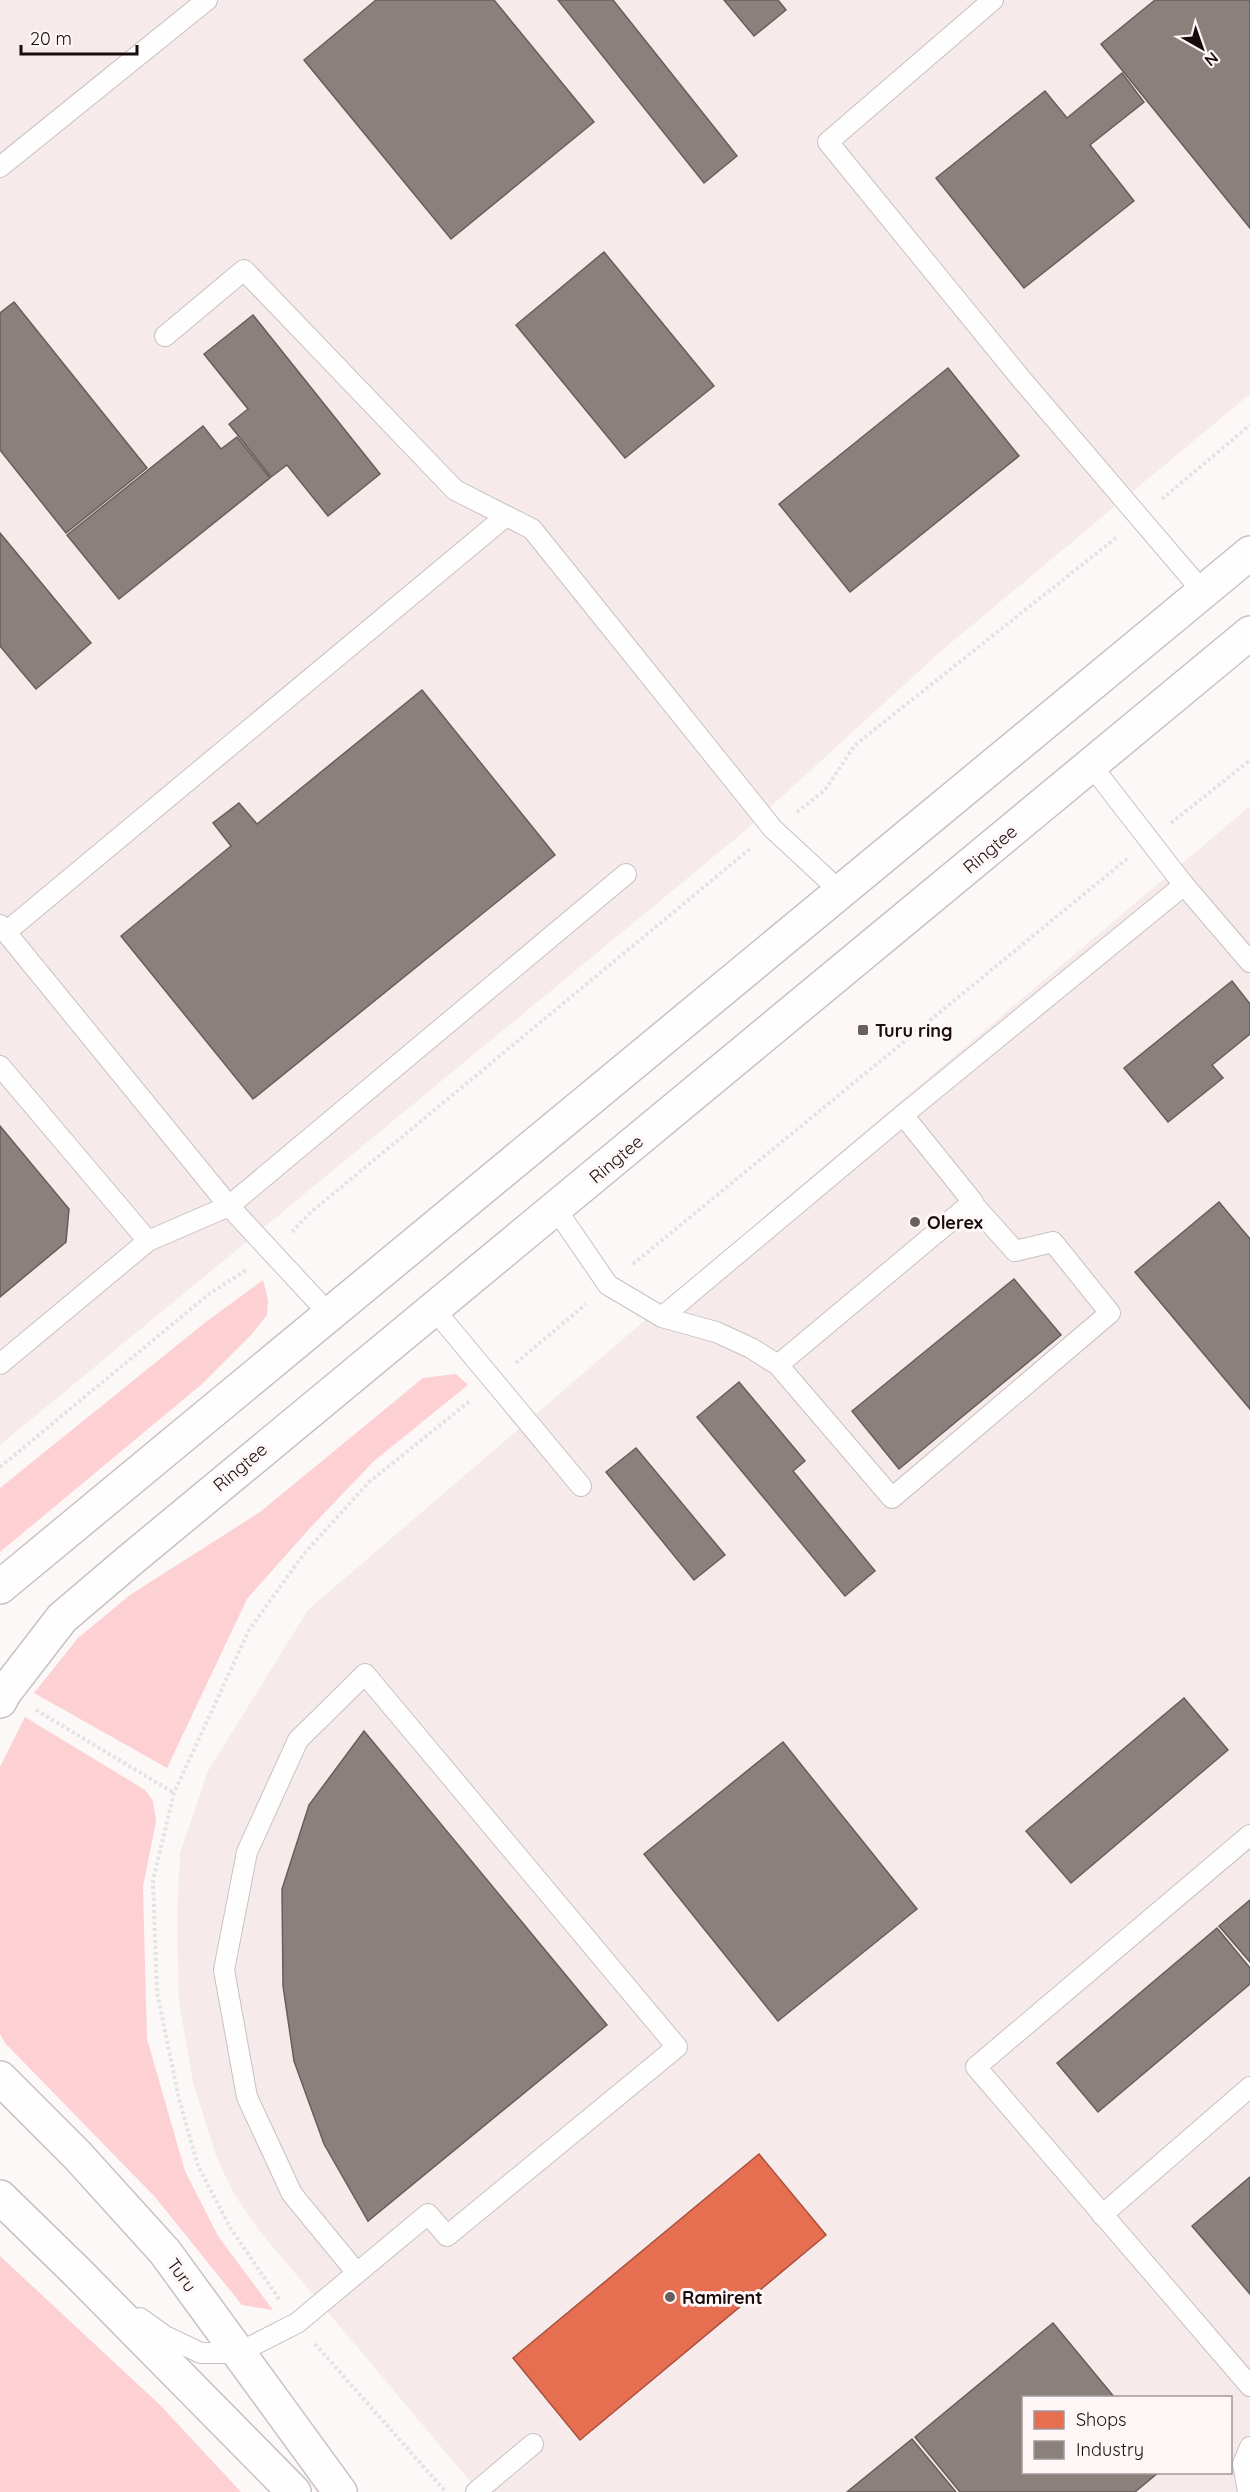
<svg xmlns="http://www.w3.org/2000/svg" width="1250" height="2492" font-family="Quicksand,sans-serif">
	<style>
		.built { fill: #f7eaeb; fill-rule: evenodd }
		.green { fill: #fdd0d3 }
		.shops { fill: #e76f51; stroke: #a9513c; stroke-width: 1.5 }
		.industry { fill: #8a817c; stroke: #685e5a; stroke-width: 1.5 }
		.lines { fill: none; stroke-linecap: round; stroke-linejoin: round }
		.lane-casing { stroke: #c9c0c1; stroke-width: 22 }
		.secondary-casing { stroke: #c9c0c1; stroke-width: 36 }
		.path { stroke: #e4e2e2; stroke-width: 4; stroke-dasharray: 3 3; stroke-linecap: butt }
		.lane { stroke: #fffefe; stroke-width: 20 }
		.secondary { stroke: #fffefe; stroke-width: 33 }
		.poi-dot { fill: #685f5f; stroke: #fef6f7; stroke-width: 2 }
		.labels { text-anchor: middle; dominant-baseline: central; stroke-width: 6; stroke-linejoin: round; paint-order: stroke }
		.street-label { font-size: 18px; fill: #180c0c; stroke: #fef6f7 }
		.poi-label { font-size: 18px; font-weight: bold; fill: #180c0c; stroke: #fef6f7; text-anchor: start }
	</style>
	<rect width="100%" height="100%" fill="#fcf8f8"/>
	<g class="built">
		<polygon points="0,0 1250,0 1250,394 940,652 740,835 0,1445"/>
		<path d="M1250 806V2492H479L257 2228 234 2194 216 2156 193 2082 179 2002 177 1922 180 1853 208 1771 308 1610 830 1161ZM1024 2398H1230V2472H1024Z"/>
	</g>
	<g class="green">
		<polygon points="263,1280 268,1300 267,1315 252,1334 202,1384 0,1552 0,1488 207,1321"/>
		<polygon points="456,1374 468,1385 374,1461 310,1528 247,1599 167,1768 34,1693 78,1638 130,1595 260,1512 423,1378"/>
		<polygon points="25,1717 145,1790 153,1801 156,1821 143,1887 147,2039 185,2171 218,2236 273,2310 242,2305 155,2197 5,2043 0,2034 0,1767"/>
		<polygon points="0,2256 160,2405 241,2492 0,2492"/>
	</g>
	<polygon class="shops" points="759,2154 826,2235 580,2440 513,2358"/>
	<g class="industry">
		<polygon points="376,0 494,0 594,122 451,239 304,60"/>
		<polygon points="558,0 613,0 737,156 704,183"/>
		<polygon points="724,0 778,0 786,10 754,36"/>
		<polygon points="1155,0 1250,0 1250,228 1101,44"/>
		<polygon points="1122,73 1144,102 1090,145 1134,201 1024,288 936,178 1045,91 1067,118"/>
		<polygon points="604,252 714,386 625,458 516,325"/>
		<polygon points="14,302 147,468 66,533 0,450 0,313"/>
		<polygon points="253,315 380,474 328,516 287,465 271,477 229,424 248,409 204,354"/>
		<polygon points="948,368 1019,456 850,592 779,504"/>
		<polygon points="203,426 221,449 237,437 270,478 119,599 67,535"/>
		<polygon points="0,533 91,643 36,689 0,646"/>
		<polygon points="422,690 555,855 253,1099 121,936 231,846 213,823 239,803 257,824"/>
		<polygon points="1232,981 1250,1004 1250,1034 1212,1065 1223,1078 1168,1122 1124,1068"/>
		<polygon points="0,1126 69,1209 66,1242 0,1297"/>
		<polygon points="1219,1202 1250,1239 1250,1409 1135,1272"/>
		<polygon points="1014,1279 1061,1335 899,1469 852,1411"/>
		<polygon points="739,1382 805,1461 793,1471 875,1571 845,1596 697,1417"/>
		<polygon points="636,1448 725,1555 694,1580 606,1472"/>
		<polygon points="1184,1698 1228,1750 1071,1883 1026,1831"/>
		<polygon points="364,1731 607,2025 368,2221 324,2144 294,2061 283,1986 282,1889 309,1805"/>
		<polygon points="783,1742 917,1909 778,2021 644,1854"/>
		<polygon points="1250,1900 1250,1962 1219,1926"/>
		<polygon points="1217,1928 1250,1968 1250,1984 1098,2112 1057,2063"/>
		<polygon points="1250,2177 1250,2294 1192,2226"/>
		<polygon points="1053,2323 1115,2398 1024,2398 1024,2472 1159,2472 1135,2492 960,2492 915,2437"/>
		<polygon points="912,2439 956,2492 847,2492"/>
	</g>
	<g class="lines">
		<g class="lane-casing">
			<g id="lane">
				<polyline points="993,0 828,142 1022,380 1204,593"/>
				<polyline points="0,167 207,0"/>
				<polyline points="165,336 244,270 455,490 532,529 773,829 841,892"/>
				<polyline points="1091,765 1184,885 1250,962"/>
				<polyline points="0,925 229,1206 329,1314"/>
				<polyline points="6,932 506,516"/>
				<polyline points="0,1066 148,1241"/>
				<polyline points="903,1115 1184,885"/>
				<polyline points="556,1209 608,1285 662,1317 716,1332 751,1348 778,1365 973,1202 903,1115 662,1317"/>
				<polyline points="433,1308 581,1486"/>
				<polyline points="0,1364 148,1241 229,1206 626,874"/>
				<polyline points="778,1365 892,1498 1110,1313 1053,1242 1015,1251 972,1203"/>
				<polyline points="1250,1835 976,2067 1250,2386"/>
				<polyline points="1102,2215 1250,2087"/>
				<polyline points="140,2318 165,2336 201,2353 238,2353 297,2323 428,2214 447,2236 677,2047 365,1674 298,1740 247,1852 224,1970 247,2097 292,2194 357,2273"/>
				<polyline points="476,2492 533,2444"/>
				<polyline points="1248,2492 1243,2464 1250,2447"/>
			</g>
		</g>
		<g class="secondary-casing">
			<g id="secondary">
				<polyline points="0,1587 1250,553"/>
				<polyline points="0,1701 5,1692 62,1618 129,1561 1250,633"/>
				<polyline points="0,2078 78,2156 165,2252 340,2492"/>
				<polyline points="0,2197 77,2272 294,2492"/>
			</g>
		</g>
		<g class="path">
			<polyline points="1162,499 1250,425"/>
			<polyline points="797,812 825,790 855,745 1117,537"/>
			<polyline points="1171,823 1250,760"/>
			<polyline points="292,1232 310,1213 751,848"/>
			<polyline points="633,1264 1128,858"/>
			<polyline points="516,1363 586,1304"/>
			<polyline points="0,1467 209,1294 248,1269"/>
			<polyline points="36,1710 174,1793"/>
			<polyline points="279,2299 231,2229 198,2166 179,2099 157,1992 153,1880 174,1793 249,1630 303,1555 368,1483 471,1400"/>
			<polyline points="315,2344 445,2491"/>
		</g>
		<use href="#lane" class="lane"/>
		<use href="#secondary" class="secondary"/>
	</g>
	<g class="poi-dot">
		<rect x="857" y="1024" width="12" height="12" rx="3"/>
		<circle cx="915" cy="1222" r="6"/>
		<circle cx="670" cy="2297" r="6"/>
	</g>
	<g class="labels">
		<g class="street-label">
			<text transform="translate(990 849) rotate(-40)">Ringtee</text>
			<text transform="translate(616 1159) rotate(-40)">Ringtee</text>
			<text transform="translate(240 1467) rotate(-40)">Ringtee</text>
			<text transform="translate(182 2275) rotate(54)">Turu</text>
		</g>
		<g class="poi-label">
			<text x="875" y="1030">Turu ring</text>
			<text x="927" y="1222">Olerex</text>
			<text x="682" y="2297">Ramirent</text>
		</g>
	</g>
	<rect x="1022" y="2396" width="210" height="78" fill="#fef6f7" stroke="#a29899" stroke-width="1.5"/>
	<rect x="1034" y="2411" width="30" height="18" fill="#e76f51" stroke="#a29899" stroke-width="1.5"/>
	<text x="1076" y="2426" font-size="18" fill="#180c0c">Shops</text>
	<rect x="1034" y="2441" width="30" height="18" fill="#8a817c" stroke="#a29899" stroke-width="1.5"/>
	<text x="1076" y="2456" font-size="18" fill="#180c0c">Industry</text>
	<g transform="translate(1202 48) rotate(140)" stroke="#fef6f7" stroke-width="4.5" paint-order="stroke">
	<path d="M0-4.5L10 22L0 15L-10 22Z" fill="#180c0c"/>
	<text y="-9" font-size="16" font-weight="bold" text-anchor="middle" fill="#180c0c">N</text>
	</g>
	<path d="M21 45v9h116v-9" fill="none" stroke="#180c0c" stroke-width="3"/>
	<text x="30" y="45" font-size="18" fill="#180c0c" stroke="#fef6f7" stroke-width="4.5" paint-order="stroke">20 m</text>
</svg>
